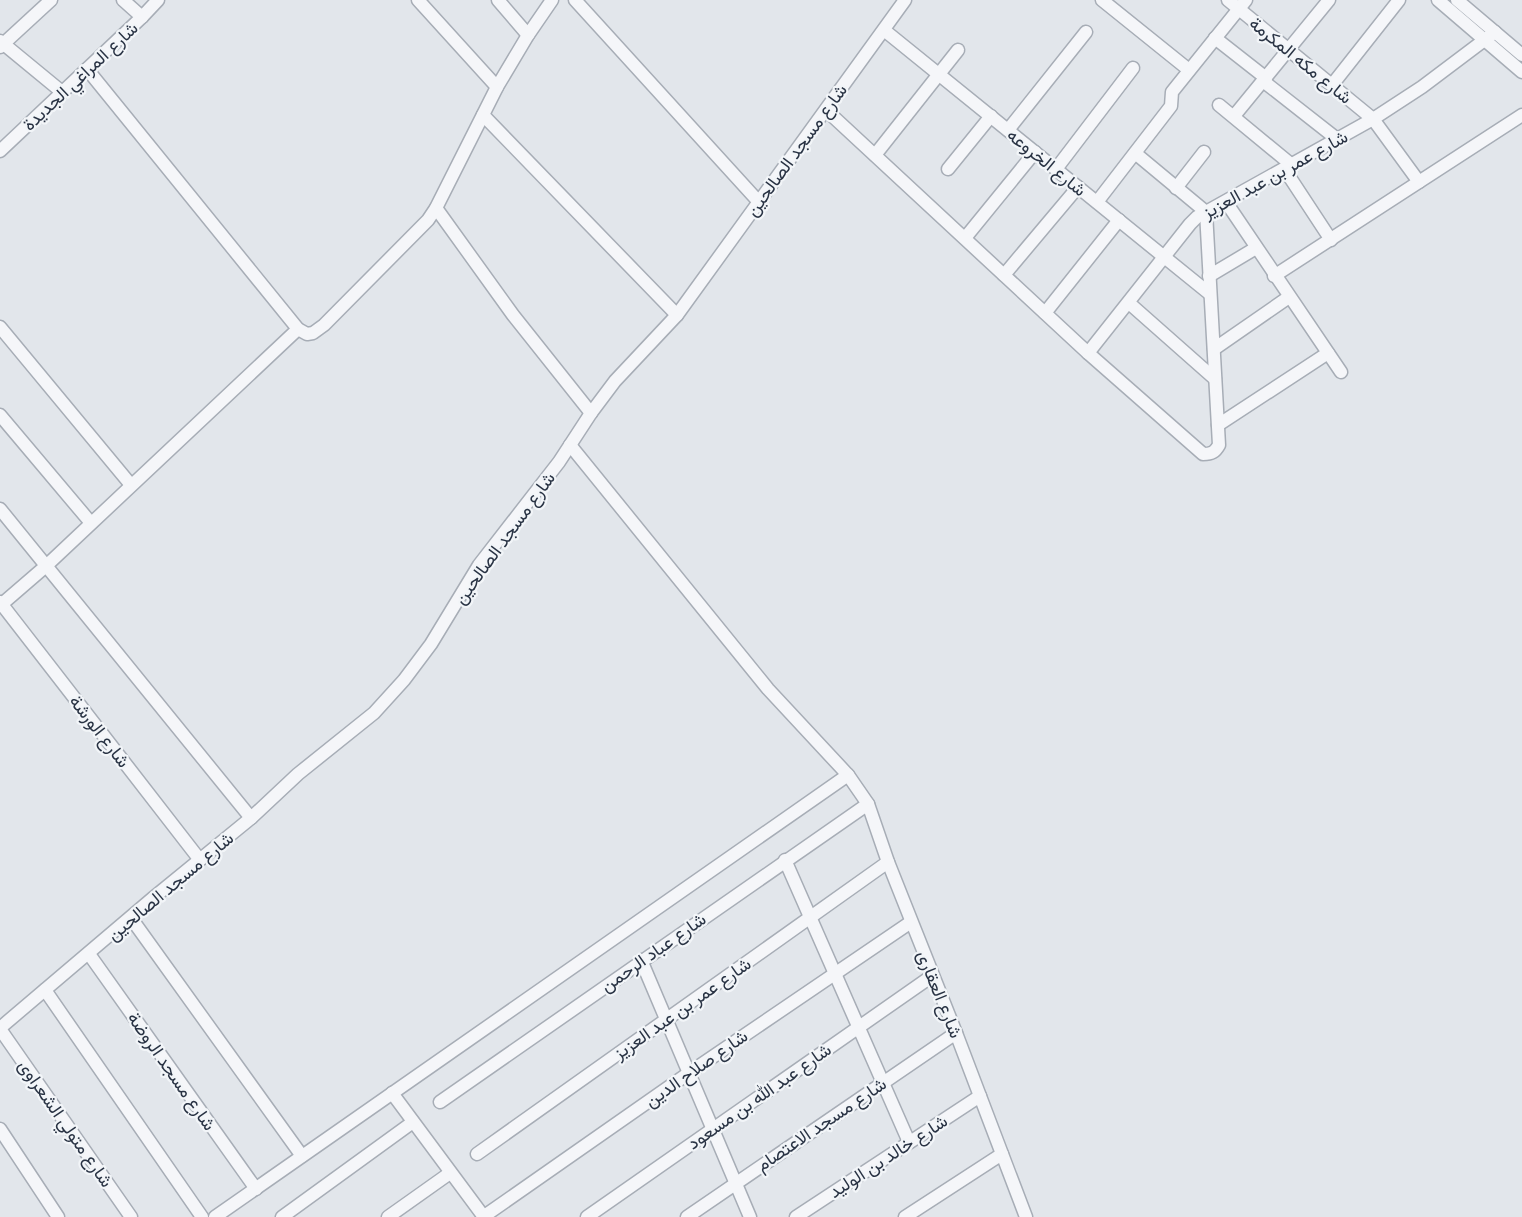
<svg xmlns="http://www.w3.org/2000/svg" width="1522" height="1217" font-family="'Roboto Condensed',Vazirmatn,sans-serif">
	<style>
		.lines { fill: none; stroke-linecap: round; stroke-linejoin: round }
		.street-casing { stroke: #a7adb6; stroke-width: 15 }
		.street { stroke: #f5f6f9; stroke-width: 12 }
		.labels { text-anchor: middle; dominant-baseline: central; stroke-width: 4.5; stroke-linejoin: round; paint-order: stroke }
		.street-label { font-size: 18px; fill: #293344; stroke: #f2f5f8 }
	</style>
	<rect width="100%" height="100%" fill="#e2e6eb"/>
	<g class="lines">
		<g class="street-casing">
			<g id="street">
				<polyline points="123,0 142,17"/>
				<polyline points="418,0 497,87"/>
				<polyline points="498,0 528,35"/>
				<polyline points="575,0 758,201"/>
				<polyline points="1102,0 1189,70"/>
				<polyline points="1228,0 1373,119 1419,182"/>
				<polyline points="1438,0 1522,72"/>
				<polyline points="1457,0 1522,55"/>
				<polyline points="884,30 1210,294"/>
				<polyline points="1215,38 1266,78"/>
				<polyline points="0,41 62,92"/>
				<polyline points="0,47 51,0"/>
				<polyline points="87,69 298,329 307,334 313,333 324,325 428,220 436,208 497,87 528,35 552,0"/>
				<polyline points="1263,81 1337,139"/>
				<polyline points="1332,85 1399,0"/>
				<polyline points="1219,105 1293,166"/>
				<path d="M826 110 1088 353 1203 454C1212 454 1215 452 1219 445L1206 212 1135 153"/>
				<polyline points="483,115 677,315"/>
				<polyline points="1234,116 1329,0"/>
				<polyline points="1008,130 1086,32"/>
				<polyline points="0,151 142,17 158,0"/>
				<polyline points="875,155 958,50"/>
				<polyline points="948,169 991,116"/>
				<polyline points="1056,169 1133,68"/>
				<polyline points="1285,170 1331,240"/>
				<polyline points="1176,188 1204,152"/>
				<polyline points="1097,202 1171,106 1172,92 1246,0"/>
				<polyline points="1226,202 1341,372"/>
				<polyline points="436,208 513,315 591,413"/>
				<polyline points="965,238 1035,152"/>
				<polyline points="1004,275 1078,187"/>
				<polyline points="1209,276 1256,248"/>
				<polyline points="1274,276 1522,115"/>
				<polyline points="1129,303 1215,379"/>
				<polyline points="1045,313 1119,220"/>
				<polyline points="0,327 131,485"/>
				<polyline points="1214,349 1289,297"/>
				<polyline points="1088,353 1190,224 1197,217 1373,119 1422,87 1495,32"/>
				<polyline points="0,415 91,523"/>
				<polyline points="1218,425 1328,353"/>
				<polyline points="570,445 768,689 848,775 868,804 888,862 956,1033 1026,1217"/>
				<polyline points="0,509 251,818"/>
				<polyline points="0,602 200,860"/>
				<polyline points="2,604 46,566 298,329"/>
				<polyline points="785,860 909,1142"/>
				<polyline points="131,918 302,1156"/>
				<polyline points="89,954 256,1189"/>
				<polyline points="641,960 750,1217"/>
				<polyline points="45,990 202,1217"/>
				<polyline points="0,1028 153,898 251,818 298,774 374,713 404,680 431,644 479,565 559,462 591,413 615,381 677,315 905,0"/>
				<polyline points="0,1029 131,1217"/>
				<polyline points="392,1093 484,1217"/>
				<polyline points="440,1102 868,804"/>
				<polyline points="0,1129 58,1217"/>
				<polyline points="477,1154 888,862"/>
				<polyline points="215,1217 848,775"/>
				<polyline points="282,1217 413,1122"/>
				<polyline points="388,1217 450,1173"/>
				<polyline points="483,1217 689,1073 911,922"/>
				<polyline points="587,1217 932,976"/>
				<polyline points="687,1217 956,1033"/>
				<polyline points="796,1217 980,1096"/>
				<polyline points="905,1217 1002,1154"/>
			</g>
		</g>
		<use href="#street" class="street"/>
	</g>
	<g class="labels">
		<g class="street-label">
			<text transform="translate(1301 60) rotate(39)">شارع مكه المكرمة</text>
			<text transform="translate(80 76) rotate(-43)">شارع المراغي الجديدة</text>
			<text transform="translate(796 150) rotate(-54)">شارع مسجد الصالحين</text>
			<text transform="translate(1047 162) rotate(39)">شارع الخروعه</text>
			<text transform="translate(1275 174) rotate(-29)">شارع عمر بن عبد العزيز</text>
			<text transform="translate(504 538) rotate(-54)">شارع مسجد الصالحين</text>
			<text transform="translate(100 731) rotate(52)">شارع الورشة</text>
			<text transform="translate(170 886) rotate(-40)">شارع مسجد الصالحين</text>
			<text transform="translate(653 952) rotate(-35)">شارع عباد الرحمن</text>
			<text transform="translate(940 994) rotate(68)">شارع العقارى</text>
			<text transform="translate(682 1008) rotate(-35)">شارع عمر بن عبد العزيز</text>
			<text transform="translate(696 1068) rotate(-35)">شارع صلاح الدين</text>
			<text transform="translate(172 1071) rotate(55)">شارع مسجد الروضة</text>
			<text transform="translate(759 1096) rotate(-35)">شارع عبد الله بن مسعود</text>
			<text transform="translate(66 1123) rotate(55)">شارع متولي الشعراوى</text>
			<text transform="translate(821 1124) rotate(-34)">شارع مسجد الاعتصام</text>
			<text transform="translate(888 1156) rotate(-33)">شارع خالد بن الوليد</text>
		</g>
	</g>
</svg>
